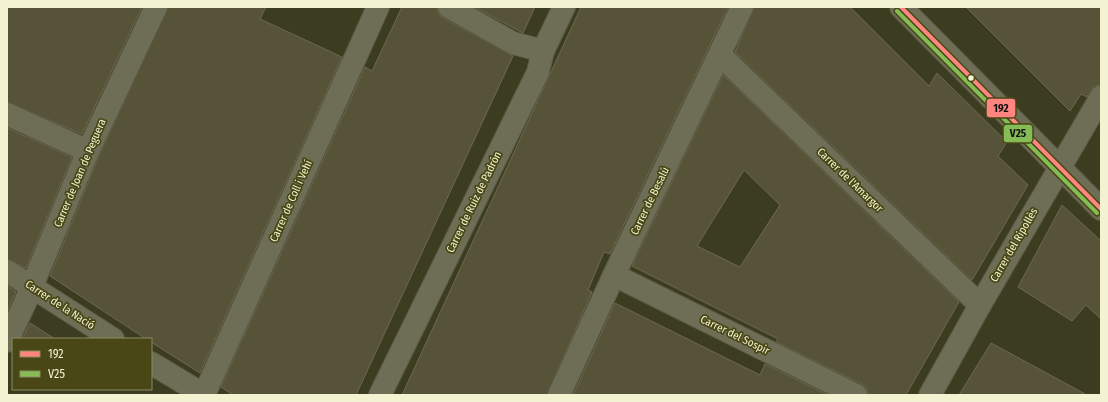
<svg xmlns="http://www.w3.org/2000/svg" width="1108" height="402" font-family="'Fira Sans Condensed',sans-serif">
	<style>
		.building { fill: #565339; stroke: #6e6951; fill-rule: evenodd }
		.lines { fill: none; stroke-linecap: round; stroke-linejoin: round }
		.street-casing { stroke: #595943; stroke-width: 24 }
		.street { stroke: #6e6d56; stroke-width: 22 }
		.bus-1-casing { stroke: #484715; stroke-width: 7 }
		.bus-2-casing { stroke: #484715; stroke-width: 7 }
		.bus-1 { stroke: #ff8680; stroke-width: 4 }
		.bus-2 { stroke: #85bc55; stroke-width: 4 }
		.bus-dot { fill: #f3f3d2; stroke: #484715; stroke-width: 1.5 }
		.labels { text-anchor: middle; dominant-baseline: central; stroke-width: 3.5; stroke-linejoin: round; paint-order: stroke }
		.street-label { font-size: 11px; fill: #f3f3d2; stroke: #484715 }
		.line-badge { stroke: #484715; stroke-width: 1.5 }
		.pale-badge-label { font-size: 11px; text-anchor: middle; font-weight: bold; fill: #111 }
	</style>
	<rect width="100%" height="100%" fill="#3c3c21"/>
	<g class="building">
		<polygon points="7,7 142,7 82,134 7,102"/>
		<polygon points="168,7 266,7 260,19 342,57 200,373 151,342 151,339 146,339 50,276 99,156"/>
		<polygon points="402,7 437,7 438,13 443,18 513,56 356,395 233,395 221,387 365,67 372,71"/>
		<polygon points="474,7 535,7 523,33"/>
		<polygon points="581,7 728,7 610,254 604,252 588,290 592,292 547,395 402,395"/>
		<polygon points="754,7 850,7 929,86 937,73 1007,142 998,156 1028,185 972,280 735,52"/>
		<polygon points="966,7 1101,7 1101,85 1094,86 1087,97 1081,94 1070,111"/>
		<path d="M723 75 959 302 906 395H868L867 388 862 384 776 342 778 339 632 266ZM744 170 780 205 740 267 697 246Z"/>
		<polygon points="7,128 72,157 26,268 7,259"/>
		<polygon points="1062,205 1101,241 1101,319 1086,305 1072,321 1018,287"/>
		<polygon points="7,286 16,292 7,312"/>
		<polygon points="615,303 760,375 765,364 828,395 573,395"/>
		<polygon points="30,323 55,339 22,339"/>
		<polygon points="991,343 1087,395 959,395"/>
	</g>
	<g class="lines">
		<g class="street-casing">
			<g id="street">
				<polyline points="449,7 513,43 543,51"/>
				<polyline points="901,7 1101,209"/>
				<polyline points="720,55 980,305"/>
				<polyline points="7,114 88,151"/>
				<polyline points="7,271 113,339"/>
				<polyline points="614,275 856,395"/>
				<polyline points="7,341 25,303 88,151 156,7"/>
				<polyline points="151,363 204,395"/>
				<polyline points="204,395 378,7"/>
				<polyline points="380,395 538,72 543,51 564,7"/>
				<polyline points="559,395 614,275 742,7"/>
				<polyline points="930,395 980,305 1101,97"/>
			</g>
		</g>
		<use href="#street" class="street"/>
		<g class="bus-1-casing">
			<polyline id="bus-1" points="901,7 1101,209"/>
		</g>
		<g class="bus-2-casing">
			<polyline id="bus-2" points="897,11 1097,213"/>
		</g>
		<use href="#bus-1" class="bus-1"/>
		<use href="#bus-2" class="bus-2"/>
	</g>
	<circle class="bus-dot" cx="971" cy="78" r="3.5"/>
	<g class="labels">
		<g class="street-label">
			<text transform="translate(80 173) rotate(-67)">Carrer de Joan de Peguera</text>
			<text transform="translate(850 180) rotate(44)">Carrer de l'Amargor</text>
			<text transform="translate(291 201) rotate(-66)">Carrer de Coll i Vehí</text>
			<text transform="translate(650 201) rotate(-64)">Carrer de Besalú</text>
			<text transform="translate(474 202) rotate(-64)">Carrer de Ruiz de Padrón</text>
			<text transform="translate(1014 245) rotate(-60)">Carrer del Ripollès</text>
			<text transform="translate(60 305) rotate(33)">Carrer de la Nació</text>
			<text transform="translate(735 335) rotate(26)">Carrer del Sospir</text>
		</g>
	</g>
	<g class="line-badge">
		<rect x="986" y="98" width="30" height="20" rx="4" fill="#ff8680"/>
		<rect x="1003" y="124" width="30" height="19" rx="4" fill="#85bc55"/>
	</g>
	<g class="pale-badge-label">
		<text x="1001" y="112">192</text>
		<text x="1018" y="137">V25</text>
	</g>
	<rect width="1108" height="402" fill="none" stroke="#f3f3d2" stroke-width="16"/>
	<rect x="12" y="338" width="140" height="52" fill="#484715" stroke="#8c8c61"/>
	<rect x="20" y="351" width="20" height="6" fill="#ff8680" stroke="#8c8c61"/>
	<text x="48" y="358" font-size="12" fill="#f3f3d2">192</text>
	<rect x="20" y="371" width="20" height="6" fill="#85bc55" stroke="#8c8c61"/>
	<text x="48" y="378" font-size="12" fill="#f3f3d2">V25</text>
</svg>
